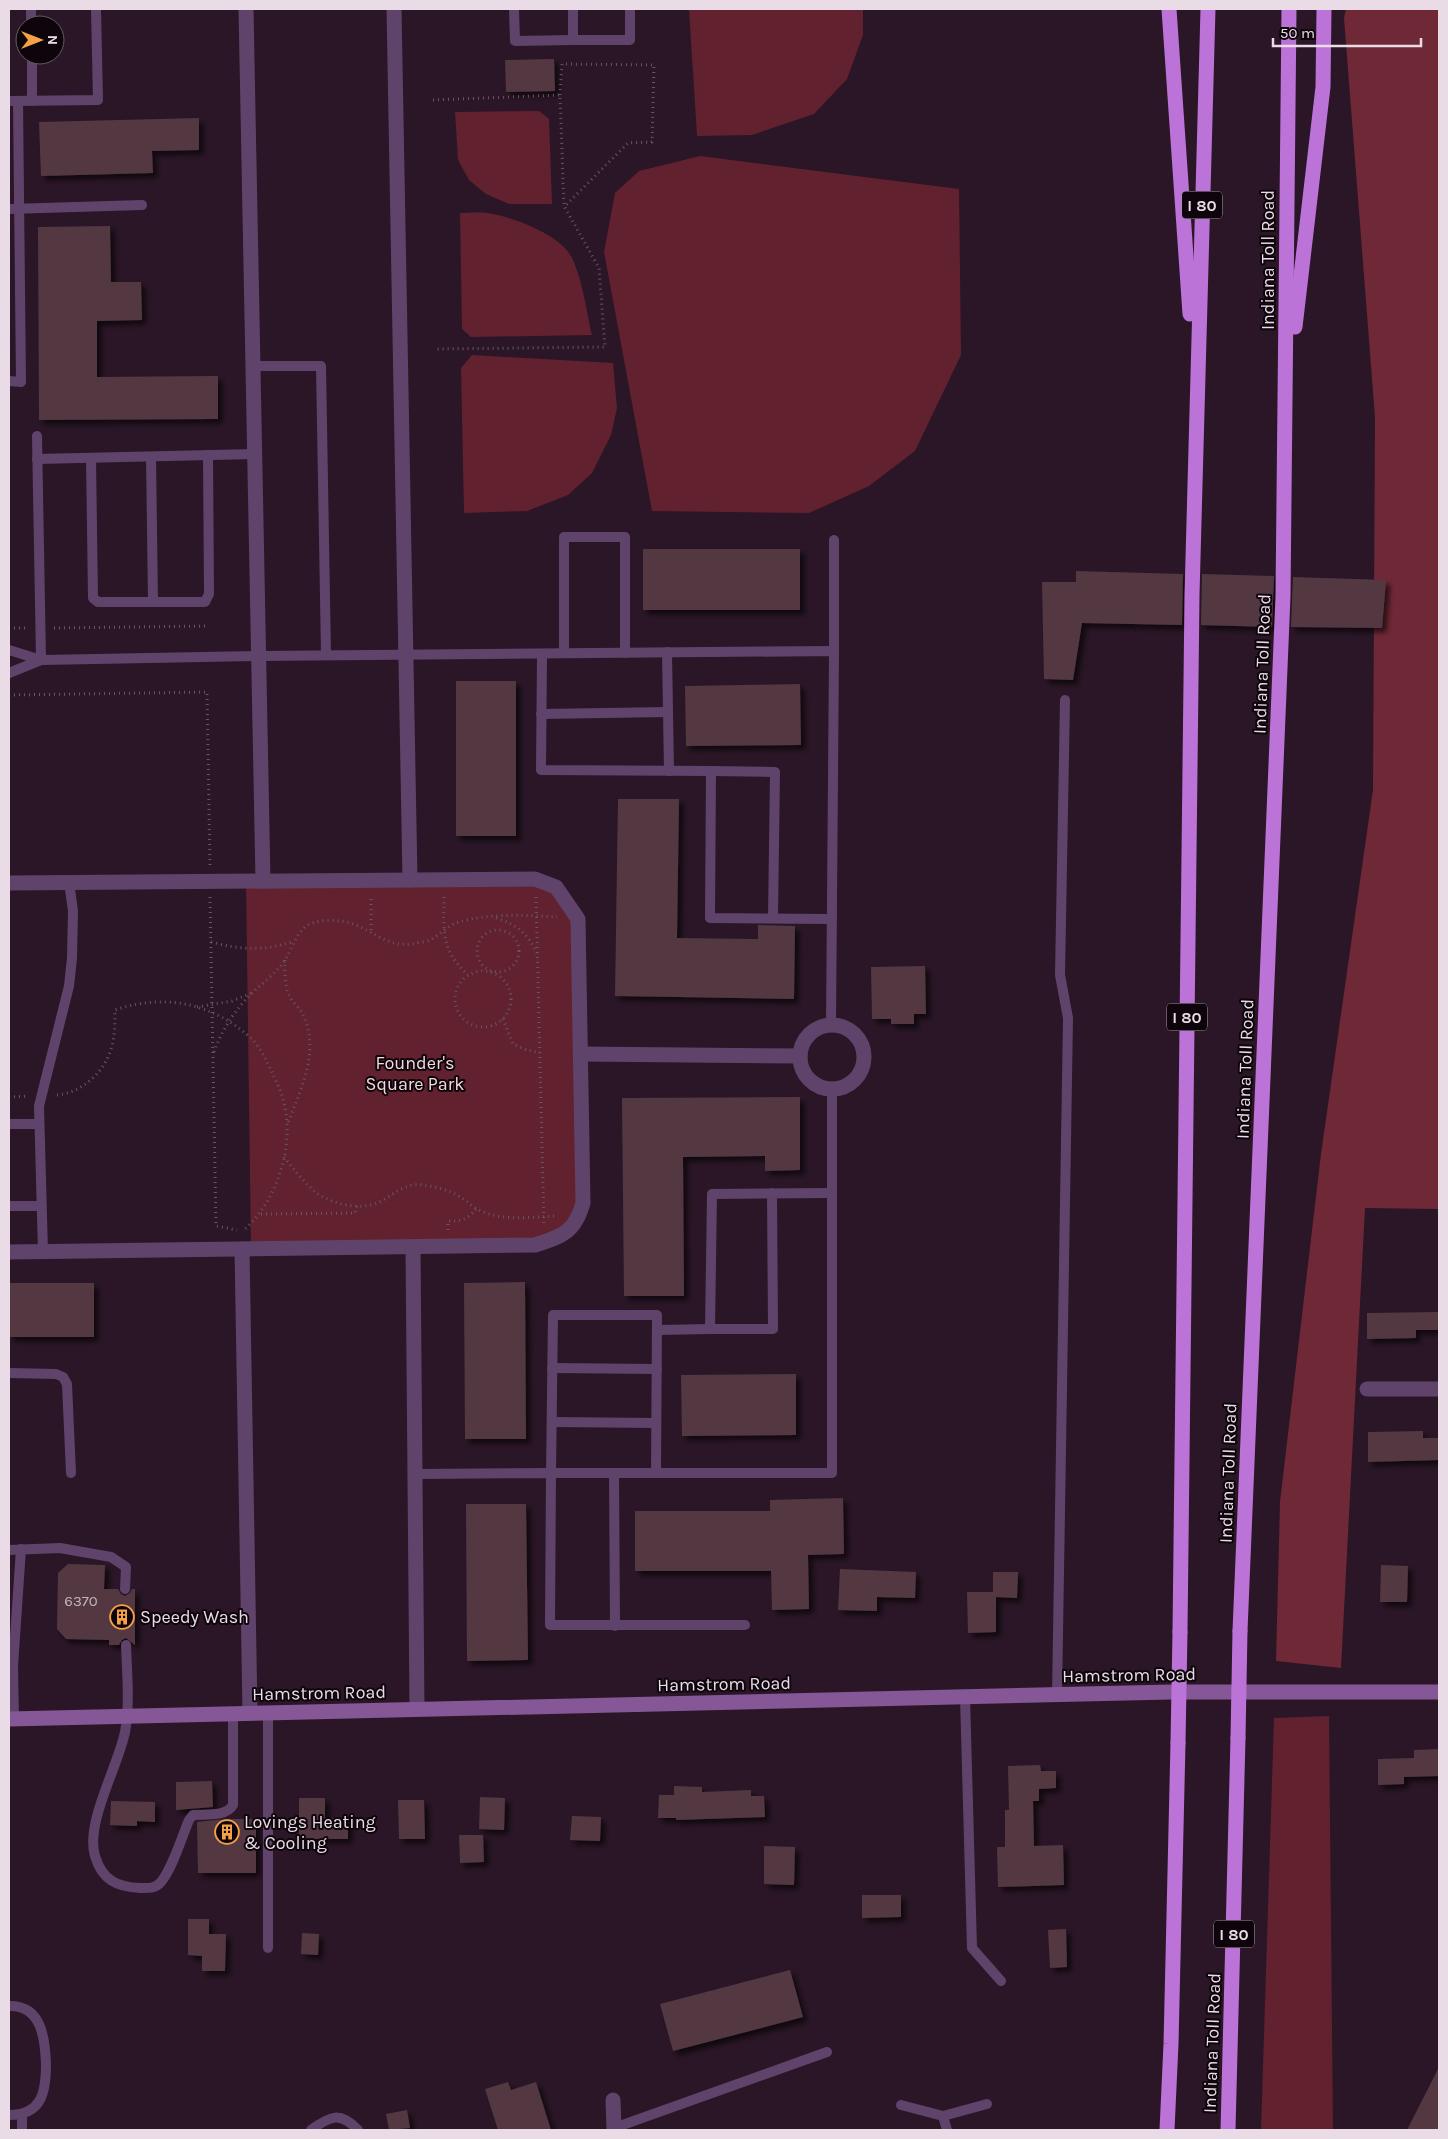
<svg xmlns="http://www.w3.org/2000/svg" width="1448" height="2139" font-family="Karla,sans-serif">
	<style>
		.green { fill: #62212e }
		.forest { fill: #6f2836 }
		.building { fill: #523843; filter: url(#shadow) }
		.lines { fill: none; stroke-linecap: round; stroke-linejoin: round }
		.path { stroke: #685664; stroke-width: 3; stroke-dasharray: 1 4; stroke-linecap: butt }
		.lane { stroke: #60436b; stroke-width: 10 }
		.street { stroke: #60436b; stroke-width: 15 }
		.secondary { stroke: #855797; stroke-width: 15 }
		.highway { stroke: #bc73d7; stroke-width: 15 }
		.highway-bridge { stroke: #bc73d7; stroke-width: 15 }
		.labels { text-anchor: middle; dominant-baseline: central; stroke-width: 4; stroke-linejoin: round; paint-order: stroke }
		.number-label { font-size: 15px; fill: #c4b3bd }
		.shield { fill: #0d050b; stroke: #a89ca4; stroke-width: 1 }
		.shield-label { font-size: 16px; font-weight: bold; fill: #eadce6 }
		.street-label { font-size: 18px; fill: #eadce6; stroke: #0d050b }
		.park-label { font-size: 18px; fill: #f3dbdd; stroke: #0d050b }
		.poi-label { font-size: 18px; fill: #eadce6; stroke: #0d050b; text-anchor: start }
	</style>
	<defs>
		<filter id="shadow"><feDropShadow dx="4.5" dy="4.5" stdDeviation="2.5" flood-color="#0009"/></filter>
	</defs>
	<rect width="100%" height="100%" fill="#2a1626"/>
	<g class="green">
		<polygon points="689,9 863,9 863,35 847,79 814,114 752,135 697,136"/>
		<polygon points="539,111 549,119 552,204 509,204 486,194 469,180 458,160 455,112"/>
		<polygon points="700,156 959,189 961,355 915,451 869,486 809,513 652,511 604,252 615,193 639,171"/>
		<path d="M460 213C468 213 478 212 487 213 510 216 555 233 569 253 581 270 587 314 592 335L471 337 462 329Z"/>
		<polygon points="472,355 613,363 617,408 611,435 592,473 568,495 527,511 464,513 461,368"/>
		<polygon points="246,881 556,887 578,919 578,1220 535,1245 251,1249"/>
		<polygon points="1329,1716 1333,2130 1261,2130 1274,1718"/>
	</g>
	<polygon class="forest" points="1346,9 1438,9 1439,1209 1365,1208 1341,1668 1276,1661 1280,1502 1321,1154 1373,790 1375,417 1344,18"/>
	<g class="building">
		<polygon points="554,59 555,91 506,92 505,60"/>
		<polygon points="199,118 199,150 152,151 153,173 41,176 39,122"/>
		<polygon points="110,226 111,282 141,282 142,320 97,321 97,377 218,376 218,419 39,420 38,227"/>
		<rect x="643" y="549" width="157" height="61"/>
		<polygon points="1076,571 1183,574 1182,625 1082,623 1073,680 1044,679 1042,582 1076,582"/>
		<polygon points="1202,574 1274,576 1272,627 1201,625"/>
		<polygon points="1293,577 1386,580 1382,628 1291,627"/>
		<rect x="456" y="681" width="60" height="155"/>
		<polygon points="800,684 801,745 686,746 685,686"/>
		<polygon points="618,799 679,799 677,938 758,939 758,925 795,926 794,999 615,996"/>
		<polygon points="925,966 926,1014 914,1014 914,1024 891,1024 891,1019 872,1019 871,967"/>
		<polygon points="800,1097 800,1170 765,1171 765,1156 683,1157 684,1296 624,1296 622,1098"/>
		<polygon points="525,1282 526,1439 465,1439 464,1283"/>
		<rect x="9" y="1283" width="85" height="54"/>
		<polygon points="1439,1312 1439,1330 1416,1330 1416,1338 1367,1339 1367,1313"/>
		<polygon points="796,1374 796,1435 682,1436 681,1375"/>
		<polygon points="1423,1431 1423,1438 1439,1438 1439,1460 1368,1462 1368,1432"/>
		<polygon points="843,1498 844,1554 808,1555 809,1609 772,1610 771,1571 635,1571 635,1511 770,1511 770,1500"/>
		<polygon points="466,1504 526,1504 528,1660 467,1661"/>
		<polygon points="68,1564 105,1565 104,1589 118,1589 121,1594 125,1596 130,1593 132,1589 135,1589 135,1645 126,1638 122,1640 119,1645 109,1645 109,1640 66,1639 57,1629 58,1573"/>
		<polygon points="1381,1565 1408,1566 1407,1602 1380,1602"/>
		<polygon points="840,1569 916,1572 915,1598 877,1597 877,1611 838,1610"/>
		<polygon points="993,1572 1018,1572 1017,1598 996,1597 996,1632 968,1633 967,1592 993,1592"/>
		<polygon points="1439,1749 1439,1776 1404,1777 1404,1784 1378,1785 1378,1759 1414,1758 1414,1750"/>
		<polygon points="1040,1765 1041,1771 1056,1771 1056,1788 1039,1789 1039,1801 1033,1801 1034,1846 1063,1845 1064,1885 998,1887 997,1847 1005,1847 1005,1810 1009,1810 1008,1766"/>
		<polygon points="212,1781 213,1807 176,1810 176,1782"/>
		<polygon points="674,1786 702,1787 702,1792 751,1790 751,1796 764,1796 765,1817 676,1820 676,1818 658,1818 659,1795 674,1795"/>
		<polygon points="480,1797 505,1798 504,1830 479,1829"/>
		<polygon points="299,1798 325,1798 325,1818 348,1818 348,1839 299,1839"/>
		<polygon points="398,1800 424,1800 425,1839 399,1839"/>
		<polygon points="111,1801 155,1802 155,1822 137,1821 137,1826 110,1825"/>
		<polygon points="572,1816 601,1817 600,1841 570,1840"/>
		<polygon points="225,1819 256,1819 256,1873 198,1873 197,1822"/>
		<polygon points="459,1835 483,1835 484,1862 460,1863"/>
		<polygon points="764,1846 795,1847 794,1885 764,1884"/>
		<polygon points="862,1895 901,1895 901,1917 862,1918"/>
		<polygon points="188,1919 209,1919 209,1934 226,1934 225,1971 202,1971 202,1956 188,1955"/>
		<polygon points="1066,1929 1067,1967 1050,1968 1048,1930"/>
		<polygon points="302,1933 319,1934 318,1955 301,1954"/>
		<polygon points="790,1970 803,2017 673,2051 660,2004"/>
		<polygon points="1439,2067 1439,2130 1407,2130"/>
		<polygon points="508,2082 511,2090 536,2082 551,2130 498,2130 485,2089"/>
		<polygon points="407,2110 410,2128 389,2130 386,2114"/>
	</g>
	<g class="lines">
		<g class="path">
			<polyline points="560,95 562,64 654,65 652,142 628,143 565,206"/>
			<polyline points="433,100 560,95 564,206 599,268 605,347 436,349"/>
			<polyline points="9,628 26,628"/>
			<polyline points="54,628 209,626"/>
			<polyline points="9,695 207,692 210,866"/>
			<polyline points="210,897 216,1226 237,1230"/>
			<path d="M444 897C444 932 440 949 468 975"/>
			<polyline points="536,897 544,1226"/>
			<polyline points="371,899 371,932"/>
			<path d="M496 918C516 924 528 934 537 953"/>
			<circle cx="498" cy="951" r="21"/>
			<path d="M211 942C240 950 264 951 292 942"/>
			<path d="M285 960C285 972 284 986 290 997 293 1003 299 1007 302 1013 321 1050 301 1088 288 1123"/>
			<circle cx="483" cy="999" r="28"/>
			<polyline points="197,1007 232,1001 252,993"/>
			<polyline points="503,1019 513,1044 527,1050 540,1053"/>
			<path d="M214 1052C222 1029 236 1009 253 992 264 982 277 972 285 960 292 949 295 936 305 927 314 920 330 920 341 921 367 924 384 948 412 944 417 943 425 942 430 940 440 935 448 925 459 922 489 913 526 915 557 917"/>
			<path d="M57 1095C81 1093 104 1073 111 1049 115 1037 115 1023 115 1010 165 993 213 1003 252 1039 260 1047 267 1062 272 1072 275 1080 280 1088 282 1096 297 1142 278 1200 243 1231"/>
			<polyline points="9,1097 28,1096"/>
			<path d="M284 1157C293 1168 301 1179 312 1189 326 1203 358 1211 377 1203 392 1197 404 1182 422 1185 436 1187 450 1190 462 1198 467 1201 471 1206 477 1209 501 1222 530 1217 556 1216"/>
			<polyline points="261,1214 355,1213 357,1206"/>
			<path d="M448 1230V1221C462 1221 467 1220 476 1209"/>
		</g>
		<g class="lane">
			<polyline points="31,9 31,25"/>
			<polyline points="514,9 515,41 573,40"/>
			<polyline points="573,9 573,40 630,40 630,9"/>
			<polyline points="32,55 32,101"/>
			<polyline points="9,101 98,100 96,9"/>
			<polyline points="9,209 142,205"/>
			<polyline points="253,366 321,366 326,655"/>
			<polyline points="9,381 21,382 18,101"/>
			<polyline points="37,436 41,660 258,656 834,651 831,1025"/>
			<polyline points="151,457 153,602"/>
			<polyline points="91,458 93,598 98,602 205,602 209,594 208,455"/>
			<polyline points="37,459 255,454"/>
			<polyline points="9,650 41,660 9,673"/>
			<polyline points="834,651 834,540"/>
			<polyline points="667,652 669,771"/>
			<polyline points="564,653 564,537 625,537 625,653"/>
			<polyline points="542,654 541,770 711,771 710,918 832,919"/>
			<polyline points="541,714 668,712"/>
			<polyline points="711,771 775,772 773,918"/>
			<polyline points="9,1124 39,1124"/>
			<polyline points="772,1193 773,1329 710,1329 712,1194 832,1193"/>
			<polyline points="9,1206 41,1206"/>
			<polyline points="43,1252 39,1106 69,986 72,958 73,911 69,882"/>
			<polyline points="657,1330 710,1329"/>
			<polyline points="552,1368 657,1369"/>
			<polyline points="9,1373 56,1374 63,1377 67,1384 71,1473"/>
			<polyline points="552,1422 656,1423"/>
			<polyline points="614,1473 615,1626"/>
			<path d="M656 1473 657 1315H553L551 1473C645 1473 739 1473 832 1473V1089"/>
			<polyline points="415,1474 551,1473 550,1625 745,1625"/>
			<polyline points="9,1550 60,1548 111,1557 126,1567 125,1589"/>
			<path d="M126 1645C127 1674 130 1704 125 1732 118 1767 85 1823 95 1856 102 1880 117 1887 140 1888 148 1888 155 1889 161 1882 173 1867 181 1839 189 1820L193 1815C206 1814 226 1817 233 1805V1714"/>
			<polyline points="9,1665 13,1666 14,1719"/>
			<polyline points="13,1666 21,1549"/>
			<polyline points="1057,1695 1068,1018 1060,975 1065,700"/>
			<polyline points="965,1697 972,1948 1001,1981"/>
			<polyline points="268,1713 268,1948"/>
			<path d="M9 2006C42 2005 45 2039 46 2064 46 2092 42 2115 9 2115"/>
			<polyline points="901,2105 943,2116 987,2104"/>
			<polyline points="22,2115 22,2130"/>
			<polyline points="943,2116 947,2130"/>
			<polyline points="614,2128 827,2052"/>
			<path d="M311 2130C330 2116 340 2111 358 2130"/>
		</g>
		<g class="street">
			<polyline points="246,9 263,881"/>
			<polyline points="394,9 410,880"/>
			<path d="M9 883 535 879 556 887 578 919 583 1203C575 1232 563 1236 535 1245L9 1252"/>
			<circle cx="832" cy="1057" r="32"/>
			<polyline points="581,1054 800,1056"/>
			<polyline points="413,1247 417,1709"/>
			<polyline points="242,1249 250,1713"/>
			<polyline points="1367,1389 1439,1389"/>
			<polyline points="613,2100 614,2130"/>
		</g>
		<polyline class="secondary" points="9,1719 1171,1692 1439,1692"/>
		<g class="highway">
			<polyline points="1169,9 1190,314"/>
			<polyline points="1295,327 1323,87 1324,9"/>
			<polyline points="1240,1631 1283,596 1289,9"/>
			<polyline points="1180,1632 1192,595 1208,9"/>
			<polyline points="1167,2130 1171,2044 1178,1743"/>
			<polyline points="1228,2130 1238,1738"/>
		</g>
		<g class="highway-bridge">
			<polyline points="1238,1738 1240,1631"/>
			<polyline points="1178,1743 1180,1632"/>
		</g>
	</g>
	<defs>
		<g id="building-ring" transform="scale(1.25)"><circle r="9.5" fill="#0d050b" stroke="#f5a246" stroke-width="1.5"/><path d="M-4-6H4V6H1V3H-1V6H-4ZM-2.5-4.3h1.7v1.8h-1.7ZM.8-4.3h1.7v1.8H.8ZM-2.5-1h1.7V.8h-1.7ZM.8-1h1.7V.8H.8Z" fill="#f5a246"/></g>
	</defs>
	<g fill-rule="evenodd">
		<use href="#building-ring" x="122" y="1617"/>
		<use href="#building-ring" x="227" y="1832"/>
	</g>
	<g class="labels">
		<g class="number-label">
			<text x="81" y="1601">6370</text>
		</g>
		<g class="shield">
			<rect x="1182" y="191.5" width="40" height="27" rx="4"/>
			<rect x="1167" y="1003.5" width="40" height="27" rx="4"/>
			<rect x="1214" y="1920.5" width="40" height="27" rx="4"/>
		</g>
		<g class="shield-label">
			<text x="1202" y="205">I 80</text>
			<text x="1187" y="1017">I 80</text>
			<text x="1234" y="1934">I 80</text>
		</g>
		<g class="street-label">
			<text transform="translate(1268 260) rotate(-90)">Indiana Toll Road</text>
			<text transform="translate(1262 664) rotate(-88)">Indiana Toll Road</text>
			<text transform="translate(1245 1069) rotate(-88)">Indiana Toll Road</text>
			<text transform="translate(1228 1473) rotate(-88)">Indiana Toll Road</text>
			<text transform="translate(1129 1675) rotate(-1)">Hamstrom Road</text>
			<text transform="translate(724 1684) rotate(-1)">Hamstrom Road</text>
			<text transform="translate(319 1693) rotate(-1)">Hamstrom Road</text>
			<text transform="translate(1212 2043) rotate(-88)">Indiana Toll Road</text>
		</g>
		<g class="park-label">
			<text x="415" y="1063">Founder's<tspan x="415" dy="21">Square Park</tspan></text>
		</g>
		<g class="poi-label">
			<text x="140" y="1617">Speedy Wash</text>
			<text x="244" y="1822">Lovings Heating<tspan x="244" dy="21">&amp; Cooling</tspan></text>
		</g>
	</g>
	<rect width="1448" height="2139" fill="none" stroke="#eadce6" stroke-width="20"/>
	<g transform="translate(40 40) rotate(90)"><circle r="24" fill="#0d050b" stroke="#655b63"/>
	<path d="M0-4L9 19L0 12L-9 19Z" fill="#f5a246"/>
	<text y="-8" font-size="14" font-weight="bold" text-anchor="middle" fill="#eadce6">N</text>
	</g>
	<path d="M1273 38v8h148v-8" fill="none" stroke="#eadce6" stroke-width="2.5"/>
	<text x="1280" y="38" font-size="15" fill="#eadce6" stroke="#0d050b" stroke-width="4" paint-order="stroke">50 m</text>
</svg>
